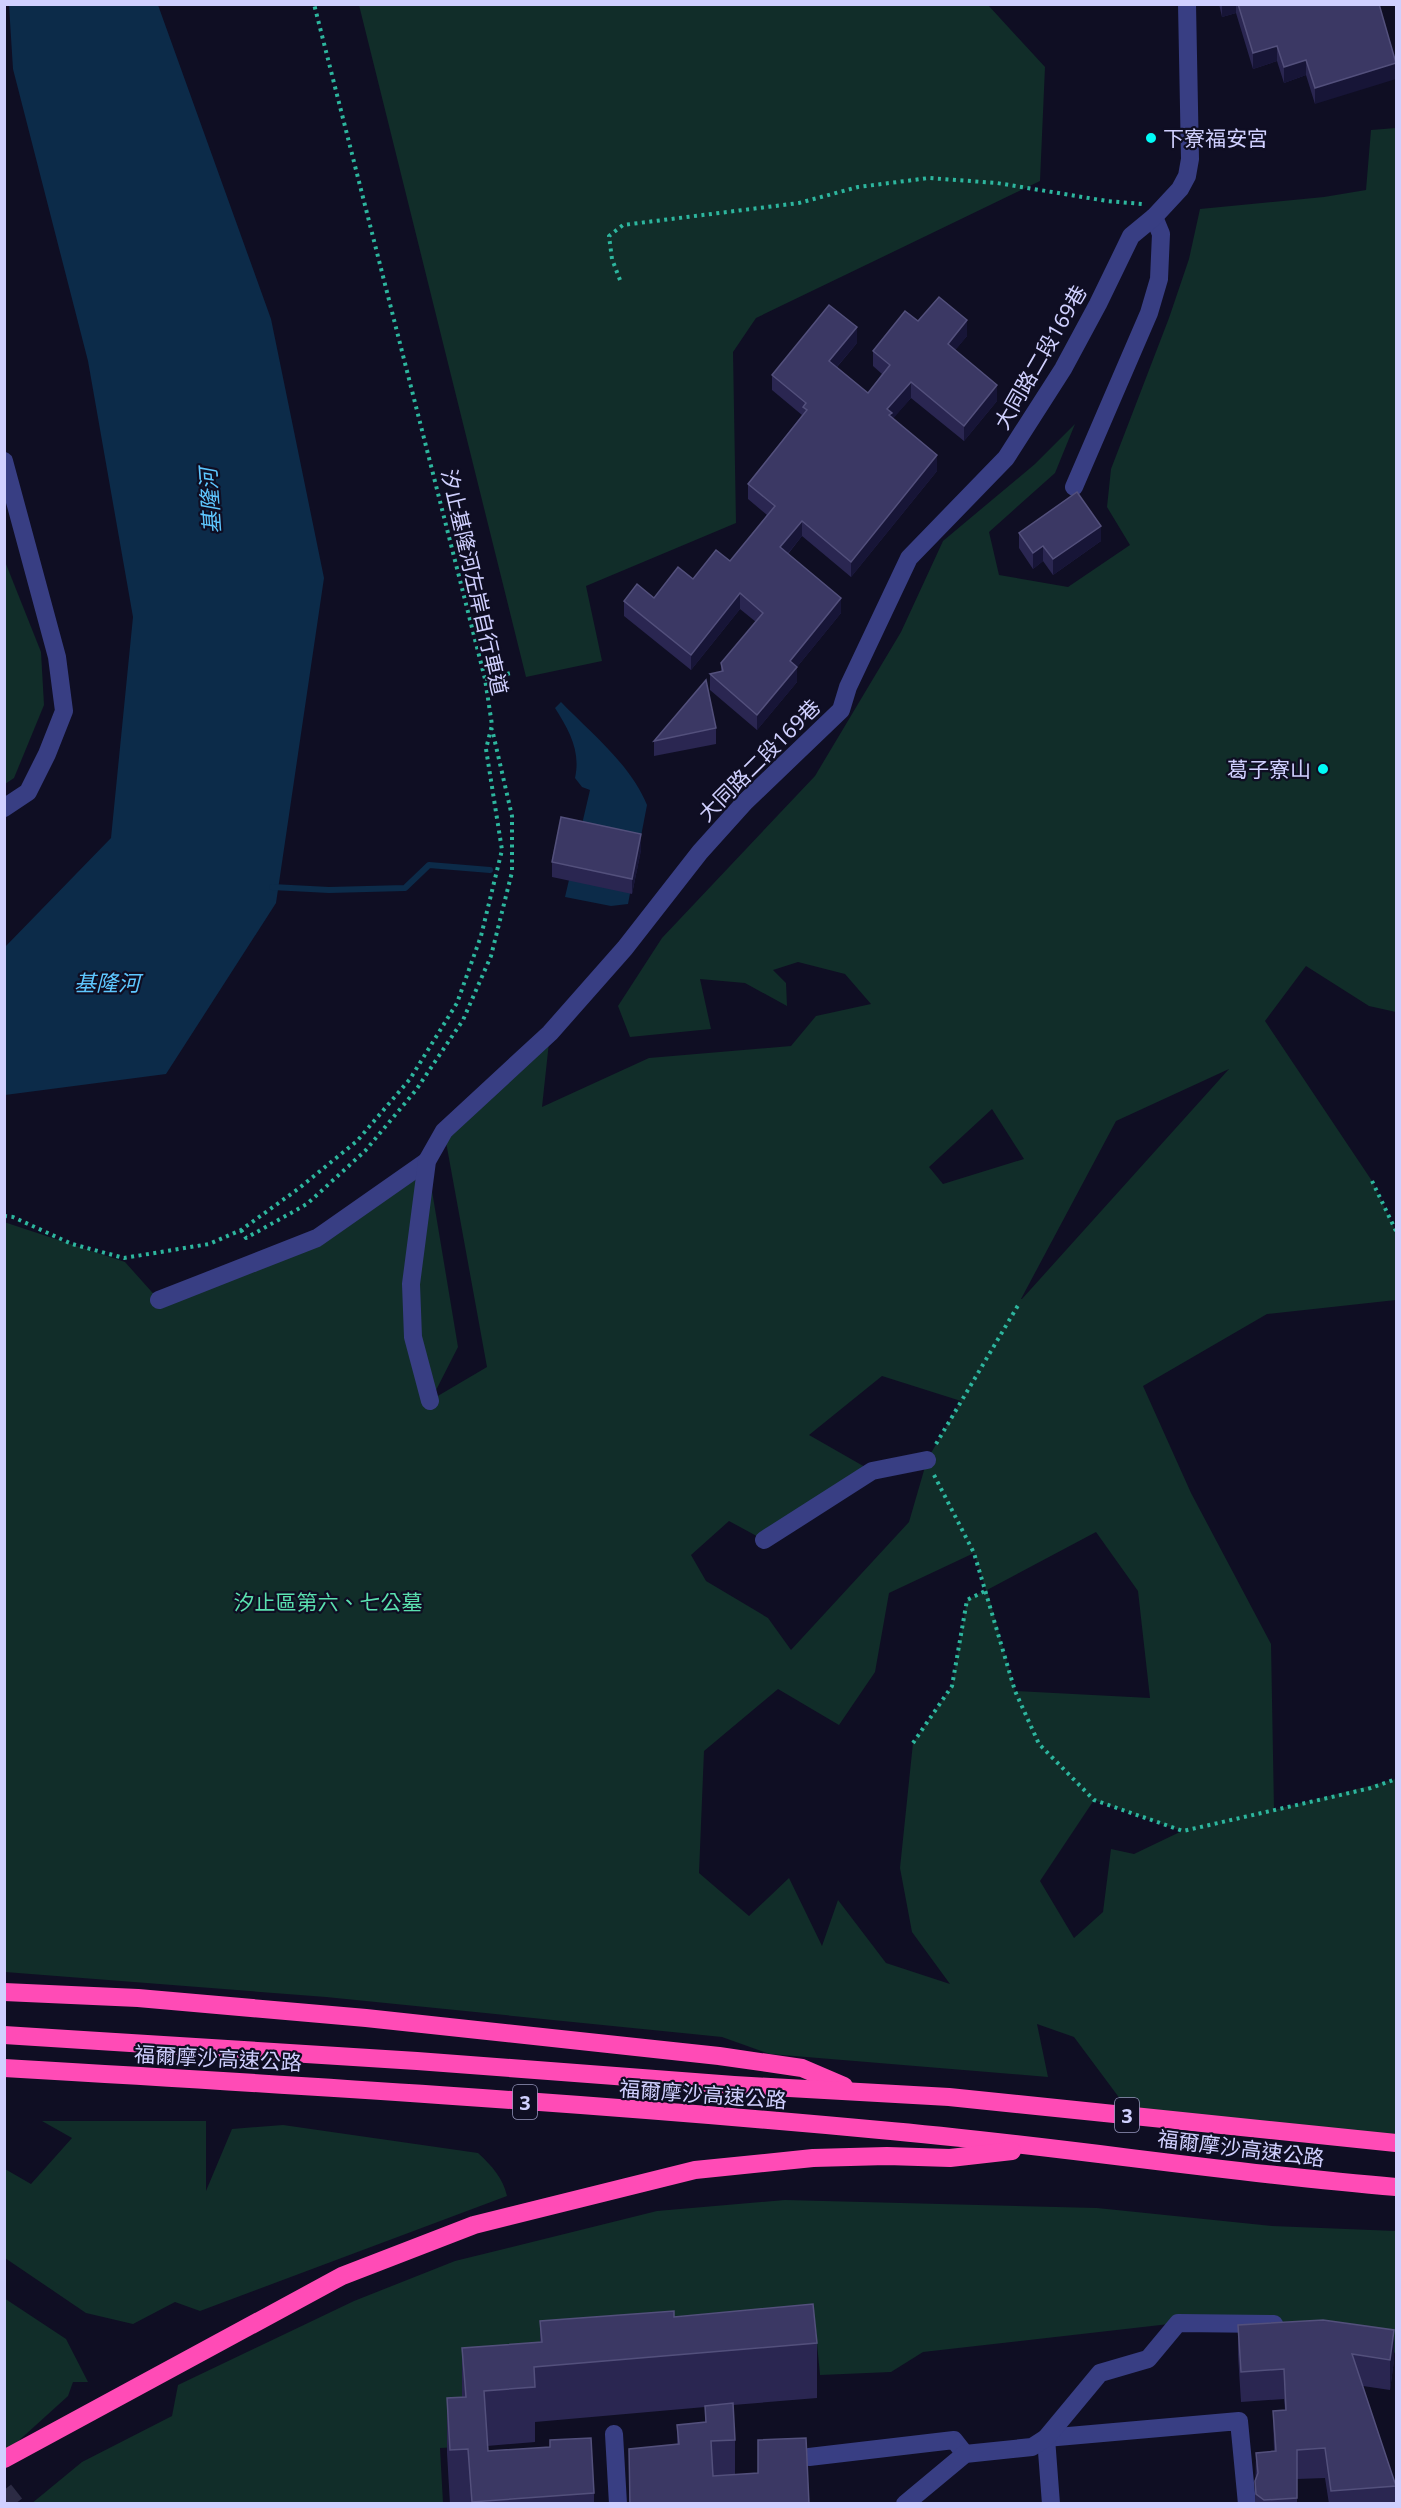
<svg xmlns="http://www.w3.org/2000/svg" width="1401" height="2508" font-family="'Noto Sans','Noto Sans TC',sans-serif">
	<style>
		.green { fill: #112d29; fill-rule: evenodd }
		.water { fill: #0c2b49 }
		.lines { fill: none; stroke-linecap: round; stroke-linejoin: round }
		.stream { stroke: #0c2b49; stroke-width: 6 }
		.minor-tunnel { stroke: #2c2b44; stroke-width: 18; stroke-dasharray: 18 9; stroke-linecap: butt }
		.path { stroke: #2db69e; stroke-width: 4; stroke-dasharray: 3 4.5; stroke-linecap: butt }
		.minor { stroke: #383e83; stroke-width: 18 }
		.highway { stroke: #ff4bb6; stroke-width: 18 }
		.wall { fill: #2a2651 }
		.shaded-wall { fill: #171537 }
		.building { fill: #3b3864; stroke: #53507c; stroke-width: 1.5 }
		.poi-dot { fill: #00fbf6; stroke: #0f0e23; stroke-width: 2 }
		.labels { text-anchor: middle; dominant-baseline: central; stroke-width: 4.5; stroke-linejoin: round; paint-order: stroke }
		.shield { fill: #0f0e23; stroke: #9696bd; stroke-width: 1.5 }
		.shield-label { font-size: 20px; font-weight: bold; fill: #d0d0ff }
		.poi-label { font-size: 21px; fill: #d0d0ff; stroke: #0f0e23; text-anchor: start }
		.street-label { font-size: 21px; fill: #d0d0ff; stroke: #0f0e23 }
		.park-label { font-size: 21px; fill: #5ae0af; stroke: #0f0e23 }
		.water-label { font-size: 22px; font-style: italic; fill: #5ec7ff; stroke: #0f0e23 }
	</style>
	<rect width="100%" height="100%" fill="#0f0e23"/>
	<g class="green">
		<polygon points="359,5 988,5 1045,67 1040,181 756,318 733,352 736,523 586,586 602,661 526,677"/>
		<path d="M1396 128V1012L1369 1006 1306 966 1265 1021 1372 1181 1396 1232V1300L1267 1314 1143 1386 1191 1493 1271 1644 1274 1810 1396 1779V2141L1138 2123 1074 2037 1037 2024 1048 2077 770 2054 722 2037 326 1997 5 1972 4 1222 125 1262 159 1300 317 1238 427 1161 458 1347 431 1400 487 1367 444 1131 550 1033 542 1107 649 1058 791 1046 816 1016 871 1004 845 974 798 962 773 970 786 983 787 1006 745 983 700 979 711 1029 630 1037 618 1006 662 938 815 776 901 632 943 541 1035 464 1075 424 1055 473 989 532 999 575 1068 587 1130 545 1107 507 1111 469 1169 318 1189 259 1200 209 1324 197 1366 190 1371 130ZM1229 1069 1022 1299H1021L1116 1121ZM992 1109 1024 1159 943 1184 929 1167ZM882 1376 961 1401 927 1460 909 1522 791 1650 768 1618 706 1581 691 1555 729 1521 764 1540 872 1471 809 1435ZM1096 1532 1138 1591 1150 1698 1015 1691 987 1590ZM974 1553 986 1590 967 1600 952 1686 913 1743 900 1868 912 1932 950 1984 886 1963 838 1900 822 1946 789 1878 749 1916 699 1873 704 1751 778 1689 839 1725 875 1672 889 1593ZM1094 1800 1182 1831 1134 1854 1111 1849 1103 1912 1074 1938 1040 1881Z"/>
		<polygon points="4,559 41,652 44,705 14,778 5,784"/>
		<path d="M42 2121H206V2191L232 2129 283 2125 478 2153C492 2166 503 2178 507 2196L200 2311 175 2302 133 2324 86 2313 5 2258V2169L31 2184 72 2138Z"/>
		<polygon points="785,2200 1097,2208 1272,2226 1396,2231 1396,2355 1394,2352 1178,2323 923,2352 891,2372 820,2375 815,2323 635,2336 460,2447 440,2448 443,2503 31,2504 82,2462 172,2416 178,2385 354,2301 455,2261 657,2211"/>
		<polygon points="4,2298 66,2339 88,2382 73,2382 68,2396 4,2454"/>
	</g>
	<g class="water">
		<polygon points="9,5 158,5 271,319 324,578 276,903 166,1074 5,1095 5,947 111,838 133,617 88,361 13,69"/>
		<path d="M561 702C591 733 631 765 647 805L628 904 611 906 565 897 590 790 582 787 575 778C581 751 569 730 555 708Z"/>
	</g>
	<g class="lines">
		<polyline class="stream" points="272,887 329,890 405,888 429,865 490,870"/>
		<polyline class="minor-tunnel" points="4,2490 15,2504"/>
		<g class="path">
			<polyline points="620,280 612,259 609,236 623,225 799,203 858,187 929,178 997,183 1107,201 1143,204"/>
			<polyline points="485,679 511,673"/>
			<polyline points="1372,1181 1396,1231"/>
			<polyline points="4,1216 13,1217 72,1244 124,1258 209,1244 241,1230 298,1189 357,1141 410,1079 457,1003 481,936 502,850 486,749 492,725 485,679 314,4"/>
			<polyline points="241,1230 246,1238 307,1204 365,1151 416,1090 463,1020 491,956 512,872 512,816 492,729"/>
			<polyline points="936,1444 1020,1302"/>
			<polyline points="934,1475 974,1553 1015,1691 1039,1744 1094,1800 1183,1831 1371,1788 1396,1779"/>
			<polyline points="913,1743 952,1686 967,1600 987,1590"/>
		</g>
		<g class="minor">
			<polyline points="4,461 57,657 64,711 47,754 28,792 4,808"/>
			<polyline points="1074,487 1149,313 1159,279 1161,234 1154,217"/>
			<polyline points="159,1300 317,1238 427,1161"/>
			<polyline points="430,1401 413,1337 411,1284 427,1161 444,1131 550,1033 625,948 700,852 745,802 841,710 848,687 909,558 1006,458 1063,369 1098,304 1131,236 1154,217 1180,189 1187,176 1190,159 1187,4"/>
			<polyline points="764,1540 872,1471 927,1460"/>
			<polyline points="614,2434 618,2504"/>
			<polyline points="1046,2438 1239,2421 1247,2504"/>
			<polyline points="1046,2438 1051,2504"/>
			<polyline points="809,2457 954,2440 965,2454"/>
			<polyline points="905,2504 965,2454 1032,2447 1046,2438 1100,2373 1148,2359 1178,2323 1274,2324"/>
		</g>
		<g class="highway">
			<polyline points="4,1992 138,1998 366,2018 719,2056 802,2068 844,2086"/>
			<polyline points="4,2035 417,2061 734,2085 949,2097 1396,2143"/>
			<path d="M4 2068C296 2085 589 2103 880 2130 1053 2145 1224 2173 1396 2187"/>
			<polyline points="4,2459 342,2276 474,2225 695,2170 813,2158 887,2156 950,2158 1012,2151"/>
		</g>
	</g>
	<g class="wall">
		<polygon points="1219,4 1379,4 1315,104 1306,75 1284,83 1277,61 1253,69 1236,13 1222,17"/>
		<polygon points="918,321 967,336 955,350 997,401 964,441 911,398 893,418 937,471 851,577 802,536 788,554 841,613 797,667 797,682 757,730 710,690 710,674 721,672 721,663 756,622 740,609 691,670 624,616 624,601 654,598 730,561 767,515 748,499 748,484 802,415 772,390 772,375 857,343 837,367 868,393 882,374 873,366 873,351"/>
		<polygon points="1019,533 1101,541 1053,575 1043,561 1033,569 1019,548"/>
		<polygon points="716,728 716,744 654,756 654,741"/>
		<polygon points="641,850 632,894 552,877 552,862"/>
		<polygon points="674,2317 817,2343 817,2398 733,2405 735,2440 735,2475 758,2473 758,2440 809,2504 629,2504 629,2449 677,2444 677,2425 705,2423 705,2407 535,2422 535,2442 487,2446 488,2451 594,2493 594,2504 450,2504 447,2453 447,2398 462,2397 462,2348 540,2342 540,2321"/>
		<polygon points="1238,2325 1394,2360 1390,2390 1363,2386 1396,2486 1396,2504 1329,2504 1325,2478 1297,2479 1297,2504 1255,2504 1256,2453 1274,2451 1273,2411 1285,2410 1284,2399 1241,2402 1238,2355"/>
	</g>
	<g class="shaded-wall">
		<polygon points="1222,4 1236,4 1236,13 1222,17"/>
		<polygon points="1277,46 1277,61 1253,69 1253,53"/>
		<polygon points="1306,60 1306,75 1284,83 1284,67"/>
		<polygon points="1396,63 1396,79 1315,104 1315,88"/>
		<polygon points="967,320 967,336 948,359 948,344"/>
		<polygon points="857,327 857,343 829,376 829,361"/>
		<polygon points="911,382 911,398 892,420 887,409"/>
		<polygon points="997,385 997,401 964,441 964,426"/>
		<polygon points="937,455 937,471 851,577 851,562"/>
		<polygon points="802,521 802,536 780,563 780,547"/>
		<polygon points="1101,526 1101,541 1053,575 1053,559"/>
		<polygon points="1043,546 1043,561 1033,569 1033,553"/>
		<polygon points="740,593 740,609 691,670 691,655"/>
		<polygon points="841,598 841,613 797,667 797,682 757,730 757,715 790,661"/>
		<polygon points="641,834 641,850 632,894 632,879"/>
		<polygon points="1394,2330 1394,2360 1390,2390 1390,2360"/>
	</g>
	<g class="building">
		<polygon points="1238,4 1379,4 1396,63 1315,88 1306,60 1284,67 1277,46 1253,53"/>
		<polygon points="939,297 967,320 948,344 997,385 964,426 911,382 887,409 892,413 889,415 937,455 851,562 802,521 780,547 841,598 790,661 797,667 757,715 710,674 723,671 721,663 763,613 740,593 691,655 624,601 637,584 654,598 678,567 693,579 716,550 730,561 775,506 748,484 807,410 803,407 806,403 772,375 829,305 857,327 829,361 868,393 890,365 873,351 905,311 918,321"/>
		<polygon points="1077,492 1101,526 1053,559 1043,546 1033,553 1019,533"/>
		<polygon points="706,680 716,728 654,741"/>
		<polygon points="561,817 641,834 632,879 552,862"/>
		<polygon points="813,2304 817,2343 534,2367 535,2387 484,2391 488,2451 550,2447 550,2440 591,2438 594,2493 472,2502 468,2449 450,2450 447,2398 466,2397 462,2348 542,2342 540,2321 674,2311 674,2317"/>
		<polygon points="1323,2320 1394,2330 1390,2360 1352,2354 1396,2486 1331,2491 1325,2448 1297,2450 1297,2498 1264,2500 1256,2494 1255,2481 1258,2473 1256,2453 1276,2451 1273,2411 1286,2410 1284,2369 1241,2372 1238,2325"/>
		<polygon points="733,2403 735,2440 711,2441 713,2476 758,2473 758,2440 806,2438 809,2504 630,2504 629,2449 679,2444 677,2425 706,2422 705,2406"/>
	</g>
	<g class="poi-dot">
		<circle cx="1151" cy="138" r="6"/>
		<circle cx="1323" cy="769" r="6"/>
	</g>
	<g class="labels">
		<g class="shield">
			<rect x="513" y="2085" width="24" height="34" rx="4.5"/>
			<rect x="1115" y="2098" width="24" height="34" rx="4.5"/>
		</g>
		<g class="shield-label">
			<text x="525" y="2102">3</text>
			<text x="1127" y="2115">3</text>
		</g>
		<g class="poi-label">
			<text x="1163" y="138">下寮福安宮</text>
			<text x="1311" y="769" text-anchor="end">葛子寮山</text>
		</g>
		<g class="street-label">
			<text transform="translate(1040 357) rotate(-60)">大同路二段169巷</text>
			<text transform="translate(475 582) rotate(77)">汐止基隆河左岸自行車道</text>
			<text transform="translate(759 760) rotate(-45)">大同路二段169巷</text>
			<text transform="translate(218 2058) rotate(3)">福爾摩沙高速公路</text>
			<text transform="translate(703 2094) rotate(4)">福爾摩沙高速公路</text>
			<text transform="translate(1241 2148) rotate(7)">福爾摩沙高速公路</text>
		</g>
		<g class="park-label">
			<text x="328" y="1602">汐止區第六、七公墓</text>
		</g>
		<g class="water-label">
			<text transform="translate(209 501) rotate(-94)">基隆河</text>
			<text x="107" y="982">基隆河</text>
		</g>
	</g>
	<rect width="1401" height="2508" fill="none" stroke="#d0d0ff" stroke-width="12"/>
</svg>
